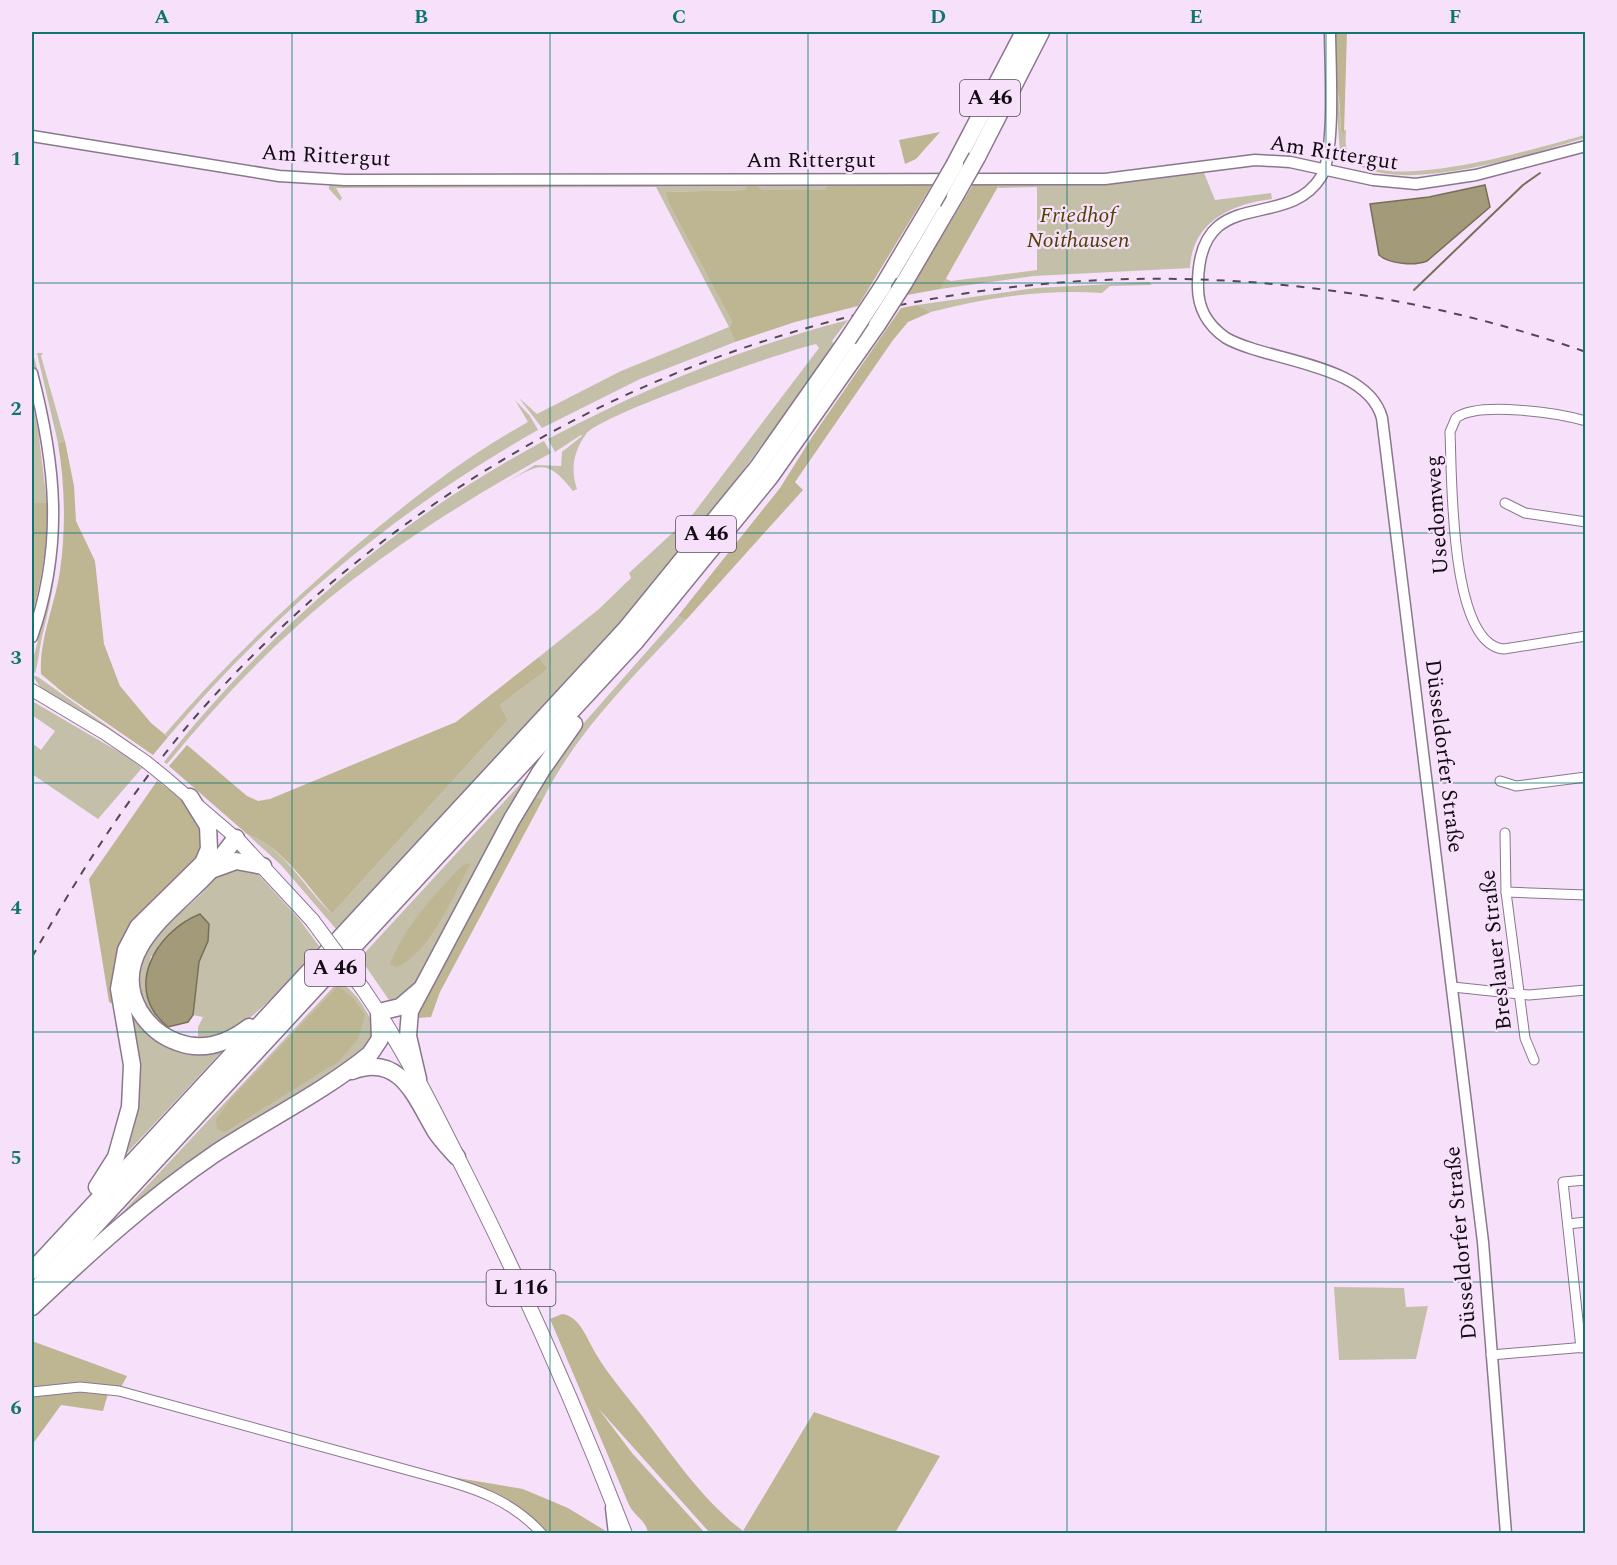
<svg xmlns="http://www.w3.org/2000/svg" width="1617" height="1565" font-family="Spectral,serif">
	<style>
		.green { fill: #c4bfa9 }
		.forest { fill: #beb593 }
		.water { fill: #a39a79; stroke: #786f5a; stroke-width: 1.5 }
		.lines { fill: none; stroke-linecap: round; stroke-linejoin: round }
		.stream { stroke: #786f5a; stroke-width: 2 }
		.minor-casing { stroke: #8a778d; stroke-width: 11 }
		.tertiary-casing { stroke: #8a778d; stroke-width: 13 }
		.secondary-casing { stroke: #8a778d; stroke-width: 14 }
		.primary-casing { stroke: #8a778d; stroke-width: 16 }
		.motorway-casing { stroke: #8a778d; stroke-width: 19 }
		.minor { stroke: #fff; stroke-width: 9 }
		.tertiary { stroke: #fff; stroke-width: 10 }
		.secondary { stroke: #fff; stroke-width: 12 }
		.primary { stroke: #fff; stroke-width: 14 }
		.motorway { stroke: #fff; stroke-width: 16 }
		.rail { stroke: #534855; stroke-width: 2; stroke-dasharray: 8 8; stroke-linecap: butt }
		.secondary-bridge-casing { stroke: #8a778d; stroke-width: 14; stroke-linecap: butt }
		.primary-bridge-casing { stroke: #8a778d; stroke-width: 16; stroke-linecap: butt }
		.motorway-bridge-casing { stroke: #8a778d; stroke-width: 19; stroke-linecap: butt }
		.secondary-bridge { stroke: #fff; stroke-width: 12 }
		.primary-bridge { stroke: #fff; stroke-width: 14 }
		.motorway-bridge { stroke: #fff; stroke-width: 16 }
		.grid { fill: none; stroke: #0f766e; stroke-width: 1.5; stroke-opacity: 0.55 }
		.labels { text-anchor: middle; dominant-baseline: central; stroke-width: 4.5; stroke-linejoin: round; paint-order: stroke }
		.shield { fill: #f7e1fa; stroke: #574b58; stroke-width: 1.5 }
		.shield-label { font-size: 21px; font-weight: bold; fill: #120b13 }
		.street-label { font-size: 22px; fill: #120b13; stroke: #f7e1fa }
		.park-label { font-size: 22px; font-style: italic; fill: #504100; stroke: #f7e1fa }
		.neatline { fill: none; stroke: #0f766e; stroke-width: 2 }
		.grid-label { font-size: 20px; text-anchor: middle; font-weight: bold; fill: #0f766e }
	</style>
	<rect width="100%" height="100%" fill="#f7e1fa"/>
	<g class="green">
		<path d="M1335 86C1340 94 1340 120 1341 131L1346 130C1346 138 1344 146 1349 153 1377 199 1543 146 1585 135V138C1532 153 1384 204 1344 153H1340Z"/>
		<path d="M1204 173 1215 200 1271 193 1272 199C1231 204 1192 222 1190 268L1034 276 940 289 944 278 951 281 1037 270V187L998 188 1000 183 1113 182Z"/>
		<polygon points="329,184 828,184 824,190 764,190 757,186 745,190 665,192 669,204 732,322 729,328 735,342 640,379 542,428 519,398 537,414 621,371 729,327 656,187 336,188 342,198 340,201 329,189"/>
		<path d="M1149 282 1152 285 1110 286 1102 293C1044 289 988 297 931 312L917 305 1036 288Z"/>
		<path d="M848 320 832 341 834 345C779 423 723 500 661 574 559 697 445 812 336 929L281 865 247 834C286 849 303 887 332 914L508 720 500 705 548 669 539 657 599 609 631 578 629 573 693 514 819 348 816 344C785 351 599 415 586 434 574 451 570 468 577 489L573 491C546 457 539 464 504 484L535 465 561 466 562 452 582 436 581 435 555 452 548 439C643 389 743 347 848 320Z"/>
		<polygon points="37,353 43,353 41,356 65,441 58,443"/>
		<path d="M34 357C61 458 69 531 43 633 40 643 38 667 35 673L32 671V663C50 598 64 533 56 465 52 429 42 394 32 358Z"/>
		<path d="M515 400 530 416 538 430C396 510 273 613 168 737L165 734C222 667 285 607 352 549 408 502 463 458 528 422Z"/>
		<polygon points="32,402 38,429 47,503 34,503"/>
		<path d="M544 441 551 453C465 500 367 562 295 628 249 669 206 717 167 764L164 762C266 632 397 519 544 441Z"/>
		<path d="M678 616 686 620C635 675 577 731 543 799L532 796 576 732Z"/>
		<polygon points="32,675 38,677 137,747 135,749 41,688"/>
		<polygon points="32,701 126,756 142,768 98,819 32,774 32,743 41,750 55,731 32,715"/>
		<polygon points="536,767 422,979 404,998 391,1003 360,958"/>
		<path d="M233 867 255 871 299 919 319 946C289 978 245 1040 198 1038V1027L203 1017 193 1015 199 962 208 941 151 956 145 985 157 1018 175 1035C142 1011 123 979 150 940 161 925 181 913 195 900 208 889 216 872 233 867Z"/>
		<path d="M338 982C356 989 368 1013 376 1030L372 1045 207 1152 116 1219Z"/>
		<path d="M125 993 148 1030 227 1046 125 1155C147 1104 135 1046 125 993Z"/>
		<polygon points="1334,1287 1404,1288 1406,1307 1428,1306 1416,1359 1339,1360"/>
	</g>
	<g class="forest">
		<path d="M1336 32H1347L1344 133 1341 131C1340 120 1341 95 1335 86Z"/>
		<polygon points="940,132 916,159 905,164 899,140"/>
		<polygon points="933,183 858,306 795,322 735,342 729,328 732,322 669,204 665,192 745,190 747,186 757,186 764,190 824,190 828,184"/>
		<polygon points="974,183 1000,183 940,289 907,295"/>
		<polygon points="917,305 931,312 908,322 893,340 795,482 803,490 686,620 678,616 780,488 812,437 901,308"/>
		<path d="M65 441 74 486 76 521 95 561 104 644 120 686 151 723 168 737 153 755 66 695 41 674C39 639 55 605 60 571 66 528 65 485 58 443Z"/>
		<path d="M34 503H47C48 542 42 578 32 615V531Z"/>
		<path d="M539 657 548 669 500 705 508 720 332 914C306 885 284 848 247 834L169 766 187 745 247 796 258 801 270 799 456 722Z"/>
		<path d="M157 781C186 801 197 813 204 847L116 1006 109 1002 89 879Z"/>
		<polygon points="532,796 543,799 440,992 431,1017 417,1018 419,1007"/>
		<path d="M471 863C453 895 431 952 397 967L390 964C407 923 432 897 463 865Z"/>
		<polygon points="338,986 353,998 365,1015 358,1039 339,1061 225,1132 217,1129 216,1120 229,1101"/>
		<path d="M562 1314C580 1316 587 1339 596 1354 609 1376 627 1396 643 1417 674 1457 702 1500 743 1531L814 1412 940 1456 895 1533H710L598 1408 632 1453 705 1533H648C646 1520 635 1517 629 1505L550 1319Z"/>
		<polygon points="32,1341 127,1376 119,1391 109,1390 103,1411 61,1405 32,1445"/>
		<polygon points="398,1468 523,1489 568,1508 609,1533 542,1533 508,1504"/>
	</g>
	<g class="water">
		<path d="M1485 185 1490 207 1427 261C1415 266 1389 264 1379 255L1370 204 1429 197Z"/>
		<path d="M200 914 209 924 208 941 199 962 193 1015 188 1022 168 1027C122 990 155 932 200 914Z"/>
	</g>
	<g class="lines">
		<polyline class="stream" points="1414,290 1523,185 1540,173"/>
		<g class="minor-casing">
			<g id="minor">
				<path d="M1586 421C1559 413 1478 401 1456 418L1450 432C1452 474 1449 645 1504 649L1586 636"/>
				<polyline points="1505,503 1525,513 1586,522"/>
				<polyline points="1500,781 1516,786 1586,777"/>
				<polyline points="1505,833 1506,892 1525,1038 1534,1060"/>
				<polyline points="1506,892 1586,895"/>
				<polyline points="1453,987 1529,995 1586,990"/>
				<polyline points="1568,1224 1586,1222"/>
				<polyline points="1581,1348 1563,1182 1586,1180"/>
				<polyline points="1491,1355 1586,1347"/>
				<path d="M32 1392 80 1387 119 1391 433 1477C474 1488 512 1500 542 1534"/>
			</g>
		</g>
		<g class="tertiary-casing">
			<g id="tertiary">
				<path d="M1330 32C1330 64 1336 152 1321 177 1286 233 1199 182 1198 283 1197 307 1206 324 1226 338 1269 362 1367 363 1382 418L1483 1242 1506 1534"/>
				<polyline points="32,136 279,176 345,180 1105,179 1255,160 1290,162 1373,180 1416,184 1476,175 1586,146"/>
				<path d="M32 373C56 465 64 545 32 637"/>
				<polyline points="611,1508 614,1534"/>
			</g>
		</g>
		<g class="secondary-casing">
			<g id="secondary">
				<polyline points="32,690 104,733 145,761"/>
				<polyline points="166,778 236,838"/>
			</g>
		</g>
		<g class="primary-casing">
			<g id="primary">
				<polyline points="236,838 312,920"/>
				<path d="M363 989C407 1053 440 1122 475 1192 530 1303 580 1417 625 1534"/>
			</g>
		</g>
		<g class="motorway-casing">
			<g id="motorway">
				<polyline points="977,157 1041,32"/>
				<polyline points="955,164 1024,32"/>
				<polyline points="904,283 955,196"/>
				<polyline points="883,286 933,202"/>
				<path d="M236 838C227 849 219 861 210 871 177 908 106 951 139 1010 148 1025 160 1036 177 1042 203 1052 228 1043 249 1027"/>
				<polyline points="211,870 236,861 263,866"/>
				<path d="M352 1071C401 1052 416 1099 436 1132 442 1141 450 1149 457 1157"/>
				<polyline points="418,1079 408,1036 410,1011 512,819 541,771 574,724"/>
				<polyline points="97,1187 116,1157 130,1107 132,1065 119,989 126,950 138,927 203,863 209,849 208,826 190,797"/>
				<polyline points="32,1271 625,630 758,467 848,339"/>
				<polyline points="32,1294 636,641 770,477 877,325"/>
				<path d="M32 1307C89 1253 147 1200 213 1155 264 1121 322 1093 370 1054L380 1039 379 1012 400 1007 420 990"/>
			</g>
		</g>
		<use href="#minor" class="minor"/>
		<use href="#tertiary" class="tertiary"/>
		<use href="#secondary" class="secondary"/>
		<use href="#primary" class="primary"/>
		<use href="#motorway" class="motorway"/>
		<path class="rail" d="M32 957C80 872 132 790 196 716 544 320 1089 178 1586 352"/>
		<g class="secondary-bridge-casing">
			<polyline id="secondary-bridge" points="145,761 166,778"/>
		</g>
		<g class="primary-bridge-casing">
			<polyline id="primary-bridge" points="312,920 363,989"/>
		</g>
		<g class="motorway-bridge-casing">
			<g id="motorway-bridge">
				<polyline points="955,196 977,157"/>
				<polyline points="933,202 955,164"/>
				<polyline points="877,325 904,283"/>
				<polyline points="848,339 883,286"/>
			</g>
		</g>
		<use href="#secondary-bridge" class="secondary-bridge"/>
		<use href="#primary-bridge" class="primary-bridge"/>
		<use href="#motorway-bridge" class="motorway-bridge"/>
	</g>
	<path class="grid" d="M292 32V1534M550 32V1534M808 32V1534M1067 32V1534M1326 32V1534M32 283H1586M32 533H1586M32 783H1586M32 1032H1586M32 1282H1586"/>
	<g class="labels">
		<g class="shield">
			<rect x="960" y="80" width="60" height="36" rx="4.5"/>
			<rect x="676" y="516" width="60" height="36" rx="4.5"/>
			<rect x="305" y="950" width="60" height="36" rx="4.5"/>
			<rect x="486.5" y="1270" width="69" height="36" rx="4.5"/>
		</g>
		<g class="shield-label">
			<text x="990" y="98">A 46</text>
			<text x="706" y="534">A 46</text>
			<text x="335" y="968">A 46</text>
			<text x="521" y="1288">L 116</text>
		</g>
		<g class="street-label">
			<text transform="translate(1334 153) rotate(9)">Am Rittergut</text>
			<text transform="translate(326 156) rotate(3)">Am Rittergut</text>
			<text x="811" y="160">Am Rittergut</text>
			<text transform="translate(1437 515) rotate(-94)">Usedomweg</text>
			<text transform="translate(1444 756) rotate(83)">Düsseldorfer Straße</text>
			<text transform="translate(1496 950) rotate(-96)">Breslauer Straße</text>
			<text transform="translate(1461 1243) rotate(-95)">Düsseldorfer Straße</text>
		</g>
		<g class="park-label">
			<text x="1078" y="215">Friedhof<tspan x="1078" dy="25">Noithausen</tspan></text>
		</g>
	</g>
	<rect width="1617" height="1565" fill="none" stroke="#f7e1fa" stroke-width="66"/>
	<rect x="33" y="33" width="1551" height="1499" class="neatline"/>
	<g class="grid-label">
		<text x="162" y="23">A</text>
		<text x="421" y="23">B</text>
		<text x="679" y="23">C</text>
		<text x="938" y="23">D</text>
		<text x="1196" y="23">E</text>
		<text x="1455" y="23">F</text>
		<text x="16" y="165">1</text>
		<text x="16" y="415">2</text>
		<text x="16" y="664">3</text>
		<text x="16" y="914">4</text>
		<text x="16" y="1164">5</text>
		<text x="16" y="1414">6</text>
	</g>
</svg>
